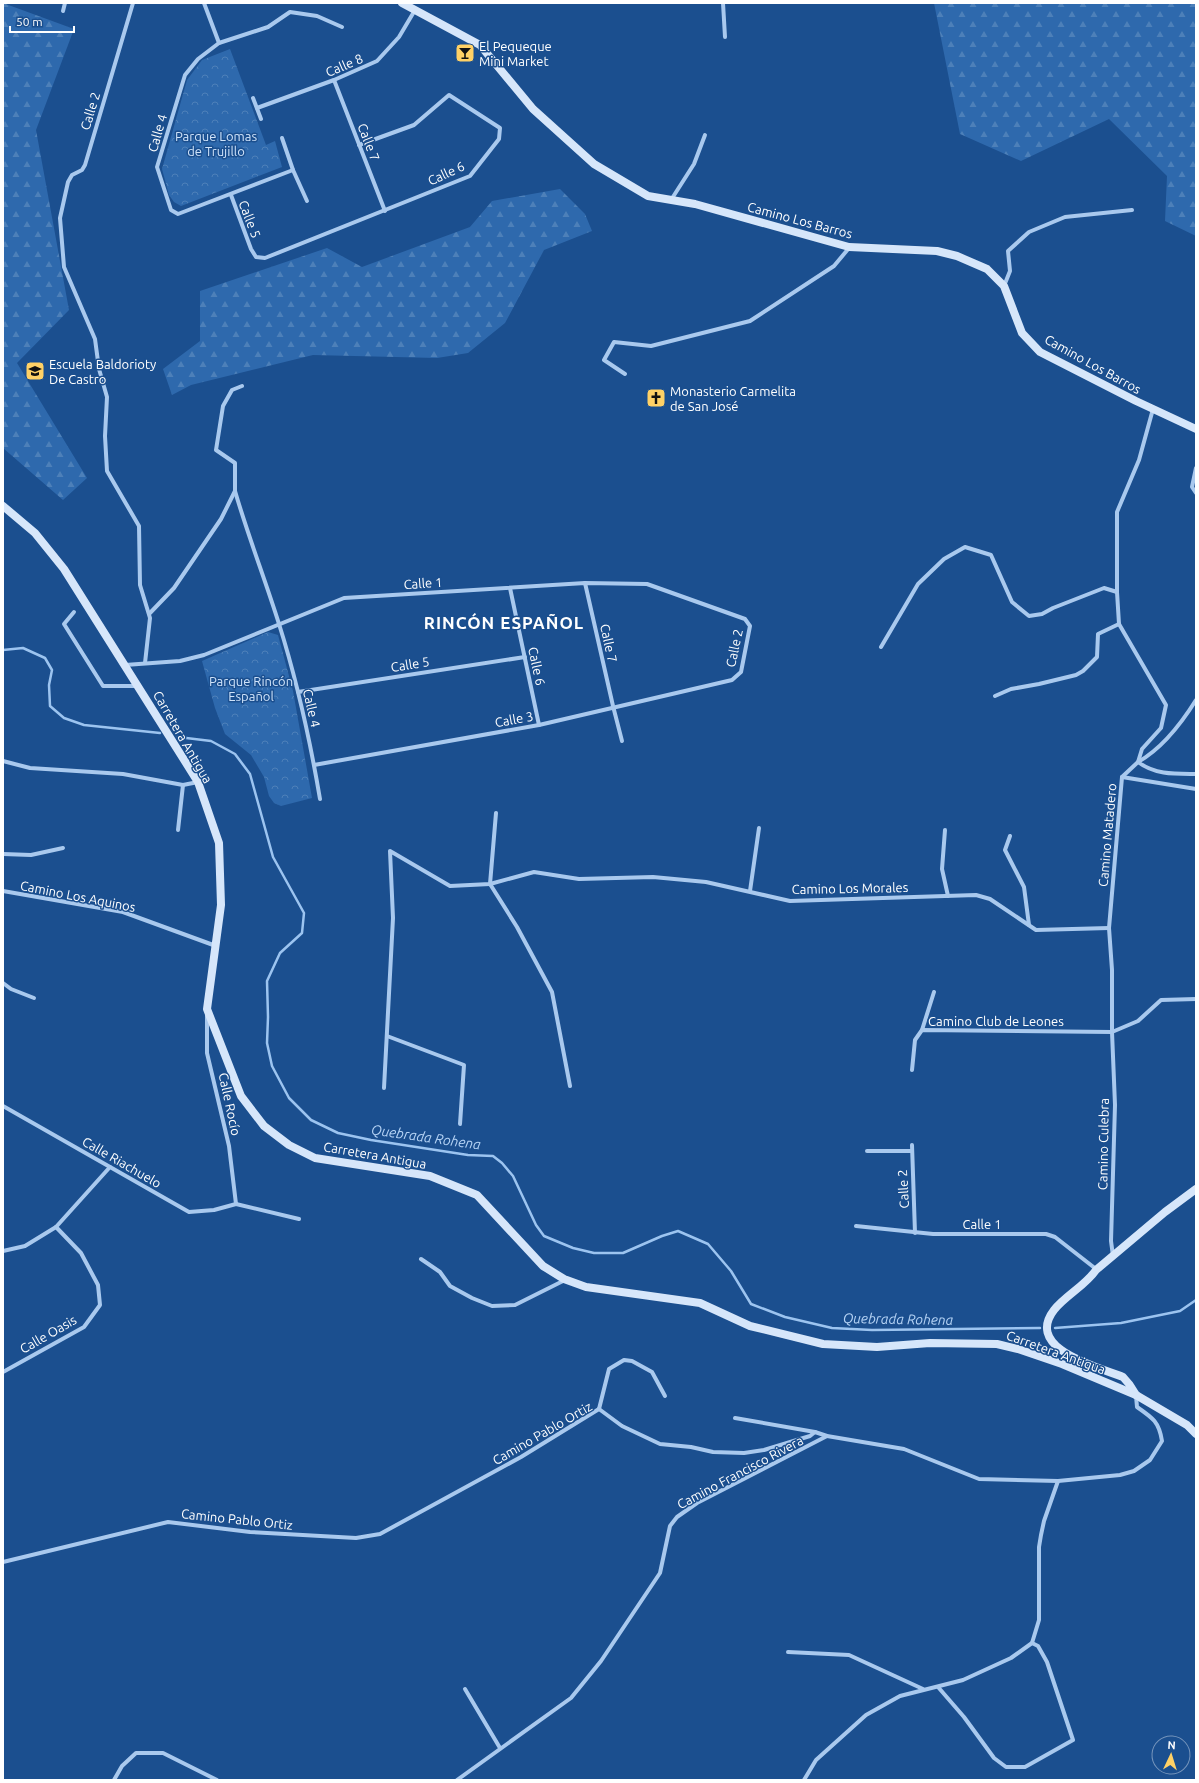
<svg xmlns="http://www.w3.org/2000/svg" width="1199" height="1783" font-family="Ubuntu,sans-serif">
	<style>
		.forest { fill: url(#forest-firs) }
		.park { fill: url(#park-crowns) }
		.lines { fill: none; stroke-linecap: round; stroke-linejoin: round }
		.stream { stroke: #9cc4f0; stroke-width: 2.5 }
		.street { stroke: #a9c9ee; stroke-width: 4 }
		.secondary { stroke: #d6e6fa; stroke-width: 8 }
		.labels { text-anchor: middle; dominant-baseline: central; stroke-width: 3; stroke-linejoin: round; paint-order: stroke }
		.poi-label { font-size: 13px; fill: #fff; stroke: #1b4f8f; text-anchor: start }
		.street-label { font-size: 13px; fill: #fff; stroke: #1b4f8f }
		.park-label { font-size: 13px; fill: #cfe3fa; stroke: #1b4f8f }
		.water-label { font-size: 14px; font-style: italic; fill: #b5d3f5; stroke: #1b4f8f }
		.district-label { font-size: 17px; font-weight: bold; letter-spacing: 1px; fill: #fff; stroke: #1b4f8f }
	</style>
	<defs>
		<pattern id="forest-firs" width="22" height="20" patternUnits="userSpaceOnUse"><rect width="22" height="20" fill="#2e69ad"/><path d="M5 1l3.5 6h-7zM16 11l3.5 6h-7z" fill="#4d80b9"/></pattern>
		<pattern id="park-crowns" width="20" height="18" patternUnits="userSpaceOnUse"><rect width="20" height="18" fill="#2e69ad"/><path d="M2 6a3 3 0 1 1 6 0M12 15a3 3 0 1 1 6 0" fill="none" stroke="#4d80b9"/></pattern>
	</defs>
	<rect width="100%" height="100%" fill="#1b4f8f"/>
	<g class="forest">
		<polygon points="3,3 74,29 36,130 69,310 17,363 87,478 63,500 3,448"/>
		<polygon points="934,3 1196,3 1196,236 1165,221 1167,176 1109,119 1021,161 960,134"/>
		<polygon points="560,189 585,214 592,231 544,250 505,323 468,353 437,358 313,355 191,385 172,395 163,369 200,341 200,291 327,248 362,267 470,227 492,201"/>
	</g>
	<g class="park">
		<polygon points="230,49 266,145 275,141 282,167 181,206 174,202 169,195 162,169 187,80 202,60"/>
		<polygon points="268,632 278,635 293,691 312,798 281,806 274,803 269,796 264,777 251,755 225,734 215,708 202,661"/>
	</g>
	<g class="lines">
		<g class="stream">
			<polyline points="3,650 23,648 45,658 52,670 49,685 50,706 64,718 84,725 160,733"/>
			<polyline points="178,737 211,741 235,754 250,774 273,857 304,913 302,933 280,953 267,981 268,1017 267,1043 272,1066 289,1098 311,1120 338,1133 371,1140 468,1155 493,1156 502,1163 513,1176 536,1225 544,1236 573,1248 594,1253 623,1253 662,1236 678,1231 708,1244 731,1271 751,1304 785,1317 832,1328 872,1330 1040,1328"/>
			<polyline points="1055,1328 1121,1323 1180,1311 1196,1300"/>
		</g>
		<g class="street">
			<polyline points="133,3 85,165 82,170 72,175 68,182 60,218 64,267 95,339 99,369 107,397 105,436 107,471 139,526 140,585 150,618 145,663"/>
			<polyline points="204,3 219,43"/>
			<polyline points="723,3 725,37"/>
			<polyline points="63,11 65,3"/>
			<polyline points="334,80 385,211"/>
			<polyline points="253,98 261,119"/>
			<polyline points="257,108 334,80 377,61 399,37 415,10"/>
			<polyline points="282,138 293,170 307,201"/>
			<polyline points="293,170 178,214 171,210 157,167 185,75 198,59 219,43 268,27 290,12 317,16 342,27"/>
			<polyline points="231,195 251,249 256,257 265,258 470,176 499,139 500,128 449,95 414,125 359,145"/>
			<polyline points="671,200 694,164 705,135"/>
			<polyline points="1004,286 1010,271 1008,251 1029,232 1065,217 1132,210"/>
			<polyline points="625,374 604,360 614,342 651,346 750,321 834,266 849,248"/>
			<polyline points="1196,468 1192,487 1196,493"/>
			<path d="M235 491C248 536 265 579 279 624 297 681 310 740 320 799"/>
			<polyline points="585,583 613,706 622,741"/>
			<polyline points="510,588 539,725"/>
			<polyline points="74,612 64,624 103,686 137,686"/>
			<polyline points="150,613 174,588 221,519 235,491 235,463 216,450 223,406 232,390 242,386"/>
			<polyline points="881,647 918,584 944,559 965,547 991,555 1012,602 1029,616 1042,614 1053,608 1104,588 1117,592"/>
			<polyline points="125,665 180,661 204,655 344,598 585,583 647,584 745,619 750,626 741,672 732,680 539,725 314,765"/>
			<polyline points="298,692 525,657"/>
			<polyline points="995,696 1011,689 1039,684 1076,675 1083,671 1097,657 1098,634 1119,624"/>
			<path d="M1196 700C1181 724 1163 748 1138 762 1155 775 1175 774 1196 774"/>
			<polyline points="3,761 30,768 123,774 183,785 198,782"/>
			<polyline points="1122,777 1196,789"/>
			<polyline points="496,813 490,884 517,927 552,992 570,1086"/>
			<polyline points="178,830 183,785"/>
			<polyline points="945,830 942,869 948,896"/>
			<polyline points="1010,836 1005,850 1024,887 1029,925"/>
			<polyline points="3,854 31,855 63,848"/>
			<polyline points="3,891 123,912 216,946"/>
			<polyline points="750,891 759,828"/>
			<polyline points="3,983 11,989 34,998"/>
			<polyline points="207,1015 207,1053 229,1146 236,1204"/>
			<polyline points="922,1030 934,992"/>
			<polyline points="387,1036 464,1065 460,1124"/>
			<polyline points="912,1070 915,1040 922,1030 1112,1032 1138,1021 1161,1000 1196,999"/>
			<polyline points="384,1088 393,918 390,851 450,886 490,884 534,872 579,879 653,877 706,882 790,901 976,895 990,899 1036,930 1109,928"/>
			<polyline points="3,1106 189,1212 214,1210 236,1204"/>
			<polyline points="912,1145 915,1233"/>
			<polyline points="867,1151 911,1151"/>
			<polyline points="236,1204 299,1219"/>
			<polyline points="856,1226 933,1234 1046,1234 1055,1237 1096,1269"/>
			<polyline points="3,1251 25,1246 56,1227 110,1167"/>
			<polyline points="1113,1256 1111,1241 1115,1105 1112,1032 1112,970 1109,928 1122,777 1138,762 1142,749 1161,728 1166,705 1119,624 1117,592 1117,512 1139,460 1153,409"/>
			<polyline points="421,1259 440,1272 450,1286 472,1298 492,1306 515,1305 565,1280"/>
			<polyline points="3,1372 84,1327 100,1305 98,1285 81,1253 56,1227"/>
			<path d="M599 1409 622 1426 660 1444 691 1447 713 1452 744 1453 764 1450 810 1436 815 1432 827 1436 904 1449 979 1479 1058 1481 1120 1475 1134 1471 1150 1460 1162 1441C1159 1422 1153 1418 1137 1407L1136 1396"/>
			<polyline points="599,1409 609,1369 624,1360 632,1361 652,1372 665,1396"/>
			<polyline points="735,1418 815,1432"/>
			<polyline points="3,1562 168,1522 250,1532 356,1538 380,1534 521,1457 599,1409"/>
			<polyline points="788,1652 849,1655 923,1689"/>
			<polyline points="938,1687 964,1717 994,1758 1006,1767 1025,1767 1073,1740 1047,1662 1038,1646 1032,1643"/>
			<polyline points="465,1689 500,1748"/>
			<polyline points="114,1780 122,1766 136,1753 163,1753 217,1780"/>
			<polyline points="457,1780 571,1698 601,1661 660,1573 670,1526 677,1517 697,1503 827,1436"/>
			<polyline points="804,1780 816,1760 866,1715 900,1696 963,1680 1011,1658 1032,1643 1039,1620 1039,1547 1041,1535 1044,1521 1058,1481"/>
		</g>
		<g class="secondary">
			<polyline points="402,3 480,45 533,109 594,164 648,196 695,204 849,247 937,251 957,256 987,269 1004,286 1022,333 1040,352 1136,401 1196,429"/>
			<polyline points="3,506 35,533 64,569 198,782 219,843 221,905 207,1009 241,1096 264,1126 289,1145 315,1158 430,1176 477,1195 543,1266 564,1279 586,1287 700,1303 750,1326 823,1344 877,1347 930,1343 997,1344 1018,1349 1062,1364 1136,1395"/>
			<path d="M1196 1189 1165 1212 1096 1270C1085 1286 1066 1295 1054 1310 1024 1349 1098 1367 1123 1377L1129 1384 1136 1395 1187 1425 1196 1434"/>
		</g>
	</g>
	<defs>
		<g id="bar-square" transform="scale(1)"><rect x="-9" y="-9" width="18" height="18" rx="4" fill="#ffd166" stroke="#1b4f8f"/><path d="M-6-5H6L.8 .8V4.5H3.5V6h-7V4.5H-.8V.8Z" fill="#111"/></g>
		<g id="school-square" transform="scale(1)"><rect x="-9" y="-9" width="18" height="18" rx="4" fill="#ffd166" stroke="#1b4f8f"/><path d="M0-5L7-2L0 1L-7-2ZM-4 1L0 2.5L4 1V4Q0 6-4 4Z" fill="#111"/></g>
		<g id="church-square" transform="scale(1)"><rect x="-9" y="-9" width="18" height="18" rx="4" fill="#ffd166" stroke="#1b4f8f"/><path d="M-1.2-6h2.4v3.5h3.3v2.4h-3.3V6h-2.4V-.1h-3.3v-2.4h3.3Z" fill="#111"/></g>
	</defs>
	<g fill-rule="evenodd">
		<use href="#bar-square" x="465" y="53"/>
		<use href="#school-square" x="35" y="371"/>
		<use href="#church-square" x="656" y="398"/>
	</g>
	<g class="labels">
		<g class="poi-label">
			<text x="479" y="46">El Pequeque<tspan x="479" dy="15">Mini Market</tspan></text>
			<text x="49" y="364">Escuela Baldorioty<tspan x="49" dy="15">De Castro</tspan></text>
			<text x="670" y="391">Monasterio Carmelita<tspan x="670" dy="15">de San José</tspan></text>
		</g>
		<g class="street-label">
			<text transform="translate(344 65) rotate(-23)">Calle 8</text>
			<text transform="translate(90 111) rotate(-73)">Calle 2</text>
			<text transform="translate(157 133) rotate(-74)">Calle 4</text>
			<text transform="translate(369 142) rotate(69)">Calle 7</text>
			<text transform="translate(446 173) rotate(-25)">Calle 6</text>
			<text transform="translate(250 219) rotate(69)">Calle 5</text>
			<text transform="translate(800 220) rotate(15)">Camino Los Barros</text>
			<text transform="translate(1093 364) rotate(29)">Camino Los Barros</text>
			<text transform="translate(423 583) rotate(-4)">Calle 1</text>
			<text transform="translate(609 643) rotate(78)">Calle 7</text>
			<text transform="translate(734 648) rotate(-78)">Calle 2</text>
			<text transform="translate(410 664) rotate(-9)">Calle 5</text>
			<text transform="translate(537 666) rotate(78)">Calle 6</text>
			<text transform="translate(312 708) rotate(77)">Calle 4</text>
			<text transform="translate(514 719) rotate(-10)">Calle 3</text>
			<text transform="translate(183 737) rotate(60)">Carretera Antigua</text>
			<text transform="translate(1107 835) rotate(-85)">Camino Matadero</text>
			<text transform="translate(850 888) rotate(-1)">Camino Los Morales</text>
			<text transform="translate(78 896) rotate(11)">Camino Los Aquinos</text>
			<text x="996" y="1021">Camino Club de Leones</text>
			<text transform="translate(230 1104) rotate(78)">Calle Rocío</text>
			<text transform="translate(1103 1144) rotate(-89)">Camino Culebra</text>
			<text transform="translate(375 1155) rotate(10)">Carretera Antigua</text>
			<text transform="translate(122 1162) rotate(30)">Calle Riachuelo</text>
			<text transform="translate(903 1189) rotate(-93)">Calle 2</text>
			<text x="982" y="1224">Calle 1</text>
			<text transform="translate(48 1334) rotate(-30)">Calle Oasis</text>
			<text transform="translate(1056 1352) rotate(20)">Carretera Antigua</text>
			<text transform="translate(542 1433) rotate(-30)">Camino Pablo Ortiz</text>
			<text transform="translate(740 1472) rotate(-28)">Camino Francisco Rivera</text>
			<text transform="translate(237 1519) rotate(6)">Camino Pablo Ortiz</text>
		</g>
		<g class="park-label">
			<text x="216" y="136">Parque Lomas<tspan x="216" dy="15">de Trujillo</tspan></text>
			<text x="251" y="681">Parque Rincón<tspan x="251" dy="15">Español</tspan></text>
		</g>
		<g class="water-label">
			<text transform="translate(426 1137) rotate(8)">Quebrada Rohena</text>
			<text transform="translate(898 1319) rotate(1)">Quebrada Rohena</text>
		</g>
		<g class="district-label">
			<text x="504" y="622">RINCÓN ESPAÑOL</text>
		</g>
	</g>
	<rect width="1199" height="1783" fill="none" stroke="#ffffff" stroke-width="8"/>
	<g transform="translate(1171 1755) rotate(4)"><circle r="19" fill="#1b4f8f" stroke="#7695bc"/>
	<path d="M0-3L7 15L0 10L-7 15Z" fill="#ffd166"/>
	<text y="-6" font-size="11" font-weight="bold" text-anchor="middle" fill="#ffffff">N</text>
	</g>
	<path d="M10 26v6h64v-6" fill="none" stroke="#ffffff" stroke-width="2"/>
	<text x="16" y="26" font-size="12" fill="#ffffff" stroke="#1b4f8f" stroke-width="3" paint-order="stroke">50 m</text>
</svg>
